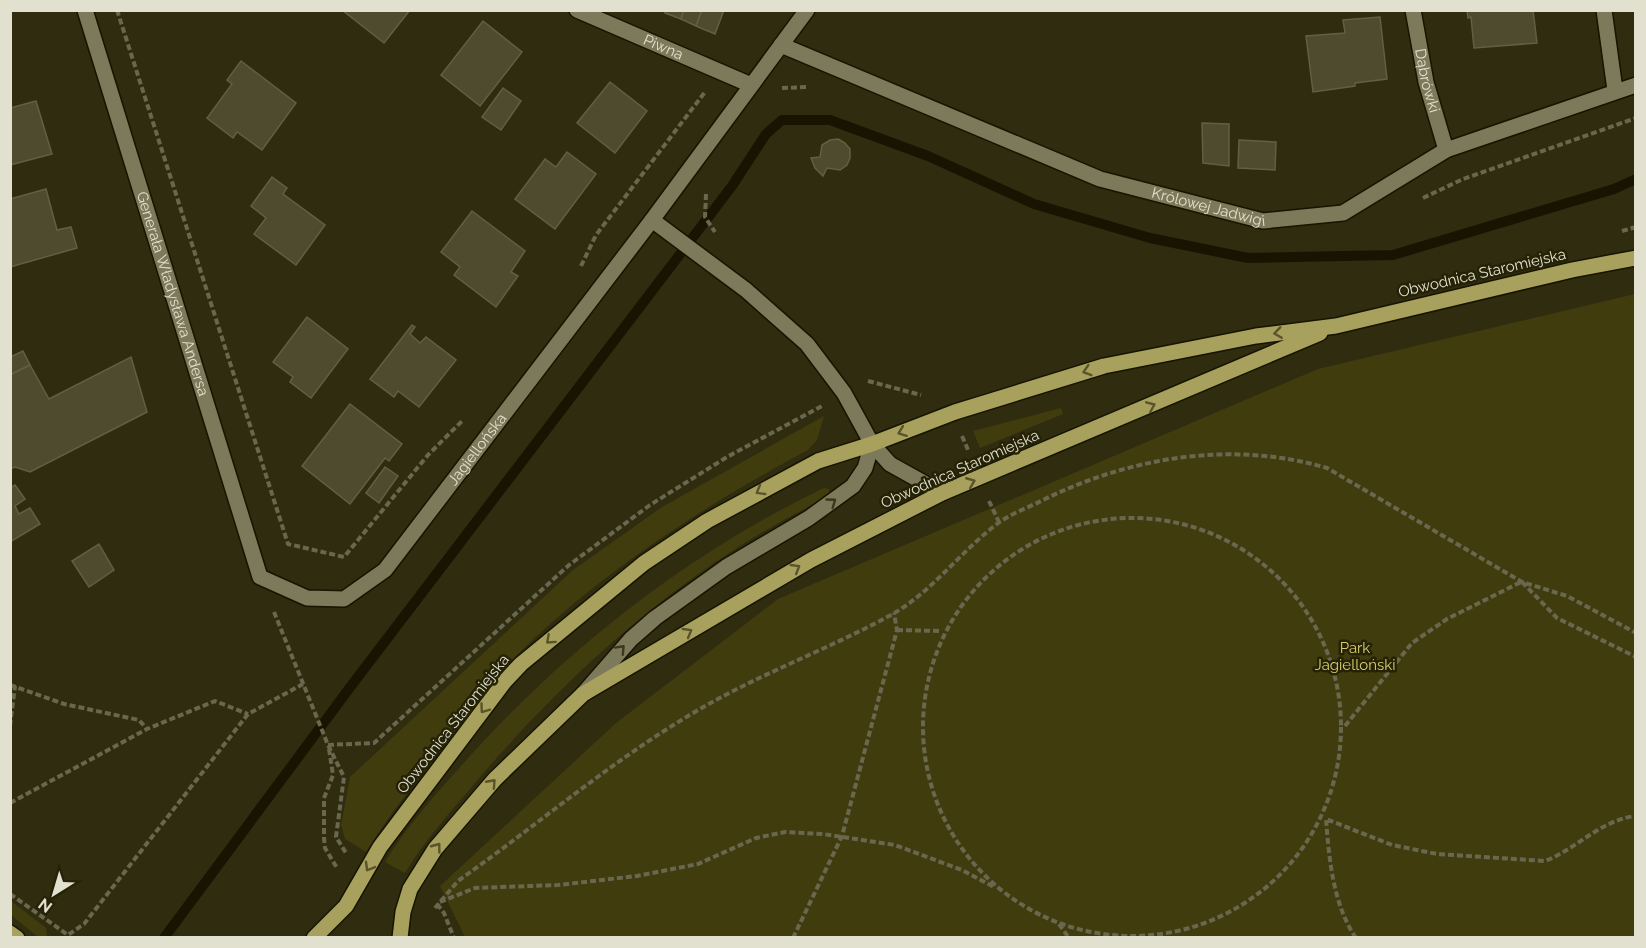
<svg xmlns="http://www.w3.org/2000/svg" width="1646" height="948" font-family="Raleway,sans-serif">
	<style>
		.green { fill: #413c0d }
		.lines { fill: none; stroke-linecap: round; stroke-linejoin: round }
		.stream { stroke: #171501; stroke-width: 10 }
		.building { fill: #4e4b2f; stroke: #635f42; stroke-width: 1.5 }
		.minor-casing { stroke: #171400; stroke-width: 18 }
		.major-casing { stroke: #171400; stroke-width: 18 }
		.path { stroke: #6a674f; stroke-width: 4; stroke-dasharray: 6 3; stroke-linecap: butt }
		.minor { stroke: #7d7a5b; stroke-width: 15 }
		.major { stroke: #a8a05d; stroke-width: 15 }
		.oneway { stroke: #595429 }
		.oneway2 { stroke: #3b381b }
		.labels { text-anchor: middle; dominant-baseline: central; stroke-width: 5; stroke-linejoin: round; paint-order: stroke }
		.street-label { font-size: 15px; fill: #e2e1d0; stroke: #252206 }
		.park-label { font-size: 15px; fill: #d9cd6a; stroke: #252206 }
	</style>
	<rect width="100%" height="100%" fill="#2f2c10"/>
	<g class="green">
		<polygon points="1635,294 1635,937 465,937 440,886 616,723 778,599 1318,369"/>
		<polygon points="1061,408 1063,414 980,448 973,431"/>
		<path d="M824 416 817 440 808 450C702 507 601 572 515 657 492 679 475 707 455 731 425 771 392 810 366 852L345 839 341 825 350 777 573 570 662 507Z"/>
		<path d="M824 488 829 489 830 496C694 561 578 663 481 776 454 808 426 838 405 873L385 862C406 827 434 796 461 766 562 652 686 554 824 488Z"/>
		<polygon points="11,901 46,928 47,937 38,937 11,915"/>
	</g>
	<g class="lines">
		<polyline class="stream" points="164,938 351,686 732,186 766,134 782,120 830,120 928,156 1034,204 1150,238 1248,258 1393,255 1614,189 1636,179"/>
	</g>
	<g class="building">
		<polygon points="342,10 410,10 384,43"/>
		<polygon points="666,10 684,10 681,19 665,13"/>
		<polygon points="684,10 702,10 696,26 681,19"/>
		<polygon points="702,10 724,10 715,34 696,26"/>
		<polygon points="1467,10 1533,10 1537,43 1474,48 1471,17 1468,18"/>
		<polygon points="1380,17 1387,79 1355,83 1355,86 1313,92 1306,36 1345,33 1343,20"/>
		<polygon points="483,21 522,52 480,106 441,75"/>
		<polygon points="241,61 296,103 262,150 237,132 233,138 207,118 232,84 227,80"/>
		<polygon points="610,82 647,111 615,153 577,123"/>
		<polygon points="503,88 521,101 501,130 482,117"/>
		<polygon points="36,101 52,154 10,165 10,108"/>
		<polygon points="1202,123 1229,124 1229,166 1203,163"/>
		<polygon points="838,139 845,143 850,149 850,158 847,165 840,170 827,168 823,176 815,168 811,158 820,157 822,145 830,140"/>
		<polygon points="1239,140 1276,142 1275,170 1238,168"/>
		<polygon points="567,152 596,174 555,229 515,199 545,159 556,167"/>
		<polygon points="272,177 287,188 283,194 325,225 296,265 254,234 266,218 251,206"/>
		<polygon points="46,189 57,230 71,227 77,248 10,267 10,199"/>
		<polygon points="472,211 525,251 511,272 518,276 496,307 454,275 460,267 441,252"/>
		<polygon points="307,317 348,349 311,398 290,382 293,377 273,362"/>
		<polygon points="412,325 415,327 410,334 420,343 426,337 456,360 419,407 398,391 394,397 370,379"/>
		<polygon points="23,351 30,365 10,375 10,357"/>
		<polygon points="131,357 147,412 30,472 15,467 10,469 10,375 30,365 49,399"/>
		<polygon points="350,404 402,444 389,461 385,458 350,504 302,466"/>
		<polygon points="385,467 398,476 379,503 366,493"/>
		<polygon points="15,485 25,499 15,506 19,514 30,508 40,524 10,542 10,488"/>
		<polygon points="99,544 114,570 89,587 72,561"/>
	</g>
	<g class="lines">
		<g class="minor-casing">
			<g id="minor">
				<path id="s1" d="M85 10 260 577 307 598 344 599 385 570 652 220 807 10"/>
				<path id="s2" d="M577 10 751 85"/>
				<path id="s3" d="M1413 10 1426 82 1446 150"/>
				<polyline points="1604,10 1615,90"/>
				<path id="s4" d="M781 45 1100 179 1263 221 1343 213 1446 150 1636 85"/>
				<polyline points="652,220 746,290 807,344 844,393 872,444 890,464 942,493"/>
				<polyline points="583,694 631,639 655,618 726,567 809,518 853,486 865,468 872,444"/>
			</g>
		</g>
		<g class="major-casing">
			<g id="major">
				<polyline points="10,933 17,938"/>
				<polyline points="314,938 346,906 380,847 505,681 521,664 644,563 707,521 818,461 872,444 955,412 1104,366 1256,336 1336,326 1572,270 1636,258"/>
				<polyline points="400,938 403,912 410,889 435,849 495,779 583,694 811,560 942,493 1320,333"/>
			</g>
		</g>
		<g class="path">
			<polyline points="117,10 288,544 344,557 428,455 462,421"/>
			<polyline points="782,88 807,87"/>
			<polyline points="706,194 705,217 715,232"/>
			<polyline points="1423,198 1463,179 1636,118"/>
			<polyline points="1622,231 1636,227"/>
			<polyline points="581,266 596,235 705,92"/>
			<polyline points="868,381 921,395"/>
			<polyline points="962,436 969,452"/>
			<polyline points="989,501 999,522"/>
			<circle cx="1132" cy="727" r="209"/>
			<polyline points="1522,582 1557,618 1636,657"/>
			<polyline points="274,612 328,745 344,777 336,837 346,853"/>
			<polyline points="897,630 939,631"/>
			<polyline points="10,685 64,704 139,720 147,729"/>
			<polyline points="10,726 15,686"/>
			<polyline points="1345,726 1412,643 1447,619 1521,582"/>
			<polyline points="328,745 374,743 569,565 650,505 727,457 822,406"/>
			<polyline points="329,749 333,775 324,798 324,838 325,848 337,868"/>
			<polyline points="10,803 147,729 215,701 248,714"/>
			<polyline points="10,894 68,935 84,924 248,714 303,684"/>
			<polyline points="440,902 475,888 558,885 637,876 698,864 756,838 785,832 823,834 895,845 962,870 994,887"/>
			<polyline points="437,904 444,913 454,938"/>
			<path d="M435 908 458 881C543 821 624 750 716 700 773 669 834 646 891 615 932 592 960 552 997 524 1010 514 1027 508 1041 501 1129 457 1232 440 1327 468L1522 582 1567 596 1636 633"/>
			<polyline points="1059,924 1069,938"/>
			<polyline points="793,938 842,836 897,630 894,613"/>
			<path d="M1356 938C1333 905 1329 858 1326 819L1392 845 1437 854 1545 861C1577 849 1600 820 1636 816"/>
		</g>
		<use href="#minor" class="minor"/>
		<use href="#major" class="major"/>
	</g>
	<defs><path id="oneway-chevron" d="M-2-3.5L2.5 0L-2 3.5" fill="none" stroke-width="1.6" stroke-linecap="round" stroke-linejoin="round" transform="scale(1.5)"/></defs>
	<g class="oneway">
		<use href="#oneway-chevron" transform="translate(1278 333) rotate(172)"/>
		<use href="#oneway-chevron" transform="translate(1087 371) rotate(163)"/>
		<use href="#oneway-chevron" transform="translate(1151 406) rotate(-23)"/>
		<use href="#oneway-chevron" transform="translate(902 432) rotate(159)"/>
		<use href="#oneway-chevron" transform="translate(971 482) rotate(-22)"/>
		<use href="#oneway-chevron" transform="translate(760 491) rotate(150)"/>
		<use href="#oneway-chevron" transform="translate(796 568) rotate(-31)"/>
		<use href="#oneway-chevron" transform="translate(688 632) rotate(-30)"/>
		<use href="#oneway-chevron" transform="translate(550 640) rotate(138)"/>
		<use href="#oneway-chevron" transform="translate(484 709) rotate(126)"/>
		<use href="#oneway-chevron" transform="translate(492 783) rotate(-48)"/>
		<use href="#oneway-chevron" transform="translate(437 847) rotate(-53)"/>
		<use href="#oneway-chevron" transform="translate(369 867) rotate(120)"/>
	</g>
	<g class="oneway2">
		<use href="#oneway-chevron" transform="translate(832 502) rotate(-36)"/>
		<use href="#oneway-chevron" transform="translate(621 649) rotate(-47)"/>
	</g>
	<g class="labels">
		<g class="street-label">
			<text stroke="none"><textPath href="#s2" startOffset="94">Piwna</textPath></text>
			<text stroke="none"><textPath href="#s3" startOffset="72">Dąbrówki</textPath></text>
			<text stroke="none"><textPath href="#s4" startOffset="458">Królowej Jadwigi</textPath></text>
			<text transform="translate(1482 273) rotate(-13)">Obwodnica Staromiejska</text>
			<text stroke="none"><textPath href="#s1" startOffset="297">Generała Władysława Andersa</textPath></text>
			<text stroke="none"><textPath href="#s1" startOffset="884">Jagiellońska</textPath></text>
			<text transform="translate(960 469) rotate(-24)">Obwodnica Staromiejska</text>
			<text transform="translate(453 724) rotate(-52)">Obwodnica Staromiejska</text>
		</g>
		<g class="park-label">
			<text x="1355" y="648">Park<tspan x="1355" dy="17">Jagielloński</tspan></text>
		</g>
	</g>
	<rect width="1646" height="948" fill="none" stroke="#e2e1d0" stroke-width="24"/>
	<g transform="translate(54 894) rotate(217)" stroke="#252206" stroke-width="4.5" paint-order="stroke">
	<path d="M0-4.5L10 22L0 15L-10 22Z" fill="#e2e1d0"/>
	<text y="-9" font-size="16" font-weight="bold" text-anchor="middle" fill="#e2e1d0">N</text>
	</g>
</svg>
